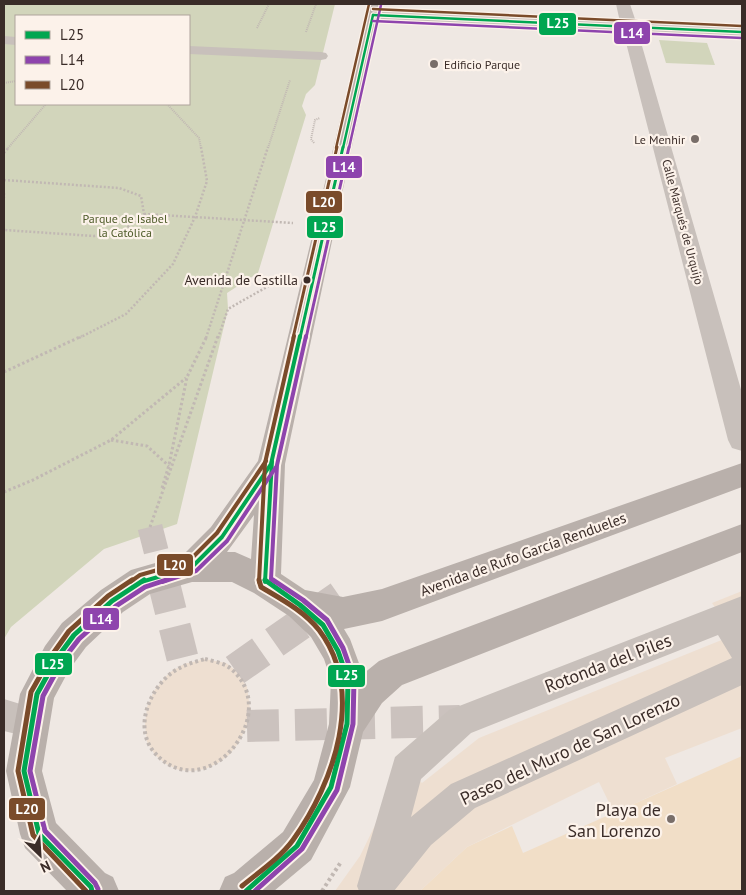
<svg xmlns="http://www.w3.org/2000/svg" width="746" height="895" font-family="'PT Sans',sans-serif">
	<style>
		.green { fill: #d2d5bb; fill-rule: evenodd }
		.sand { fill: #f1dec7 }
		.plaza { fill: #eedfd1 }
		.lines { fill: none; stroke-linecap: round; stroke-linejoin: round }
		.pedestrian-tunnel-far1 { stroke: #cbc2be; stroke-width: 25; stroke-dasharray: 25 12; stroke-linecap: butt }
		.pedestrian-tunnel { stroke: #cbc2be; stroke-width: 32; stroke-dasharray: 32 16; stroke-linecap: butt }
		.path-far3 { stroke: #c1b8b3; stroke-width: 2; stroke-dasharray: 1 1; stroke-linecap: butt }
		.path-far2 { stroke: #c1b8b3; stroke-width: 2.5; stroke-dasharray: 2 2; stroke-linecap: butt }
		.path-far1 { stroke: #c1b8b3; stroke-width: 3; stroke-dasharray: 2.5 2.5; stroke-linecap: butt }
		.path { stroke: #c1b8b3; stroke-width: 4; stroke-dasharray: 3 3; stroke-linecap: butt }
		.pedestrian { fill: #c8c0bb; fill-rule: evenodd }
		.minor { fill: #c8c0bb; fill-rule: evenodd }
		.secondary { fill: #b9b0ab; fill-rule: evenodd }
		.bus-1-far3-casing { stroke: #fcf2ea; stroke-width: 5 }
		.bus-1-far2-casing { stroke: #fcf2ea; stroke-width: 6 }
		.bus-1-far1-casing { stroke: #fcf2ea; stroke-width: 8 }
		.bus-1-casing { stroke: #fcf2ea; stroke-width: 9 }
		.bus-2-far3-casing { stroke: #fcf2ea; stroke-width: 5 }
		.bus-2-far2-casing { stroke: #fcf2ea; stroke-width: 6 }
		.bus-2-far1-casing { stroke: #fcf2ea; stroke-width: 8 }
		.bus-2-casing { stroke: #fcf2ea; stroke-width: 9 }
		.bus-3-far3-casing { stroke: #fcf2ea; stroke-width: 5 }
		.bus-3-far2-casing { stroke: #fcf2ea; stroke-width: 6 }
		.bus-3-far1-casing { stroke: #fcf2ea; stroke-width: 8 }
		.bus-3-casing { stroke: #fcf2ea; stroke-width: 9 }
		.bus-1-far3 { stroke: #00a651; stroke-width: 2.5 }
		.bus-1-far2 { stroke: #00a651; stroke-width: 3 }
		.bus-1-far1 { stroke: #00a651; stroke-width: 4 }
		.bus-1 { stroke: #00a651; stroke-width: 5 }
		.bus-2-far3 { stroke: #8e44ad; stroke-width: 2.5 }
		.bus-2-far2 { stroke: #8e44ad; stroke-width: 3 }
		.bus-2-far1 { stroke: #8e44ad; stroke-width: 4 }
		.bus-2 { stroke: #8e44ad; stroke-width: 5 }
		.bus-3-far3 { stroke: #7a4b2a; stroke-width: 2.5 }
		.bus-3-far2 { stroke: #7a4b2a; stroke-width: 3 }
		.bus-3-far1 { stroke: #7a4b2a; stroke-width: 4 }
		.bus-3 { stroke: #7a4b2a; stroke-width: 5 }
		.poi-dot { fill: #796e69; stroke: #fcf2ea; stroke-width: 2 }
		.bus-dot { fill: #3a2c28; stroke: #fcf2ea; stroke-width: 2 }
		.labels { text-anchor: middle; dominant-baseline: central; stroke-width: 4.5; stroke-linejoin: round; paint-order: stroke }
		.far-poi-label { font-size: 12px; fill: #3a2c28; stroke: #fcf2ea; text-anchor: start }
		.far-park-label { font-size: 12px; fill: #4e5b29; stroke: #fcf2ea }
		.far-street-label { font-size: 12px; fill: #3a2c28; stroke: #fcf2ea }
		.bus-label { font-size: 14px; fill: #3a2c28; stroke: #fcf2ea; text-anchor: end }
		.street-label { font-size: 15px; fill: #3a2c28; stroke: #fcf2ea }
		.near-street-label { font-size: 18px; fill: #3a2c28; stroke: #fcf2ea }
		.near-poi-label { font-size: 18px; fill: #3a2c28; stroke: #fcf2ea; text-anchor: end }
		.line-badge { stroke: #fcf2ea; stroke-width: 2 }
		.badge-label { font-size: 14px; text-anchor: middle; font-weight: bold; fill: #fff }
	</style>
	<rect width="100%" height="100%" fill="#efe8e3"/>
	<g class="green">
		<path d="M4 4H335L315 85 306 94 302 106 306 115 258 273 227 293 228 309 177 524 104 549 11 627 4 639ZM16 16H189V104H16Z"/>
		<polygon points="659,40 707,43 715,65 666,63"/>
	</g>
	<polygon class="sand" points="742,756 742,891 420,891 467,847 512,826 523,853"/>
	<g class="plaza">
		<polygon points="742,591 742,728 665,758 677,784 614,813 599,782 467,847 420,891 335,891 360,856 380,815 400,762 422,783 479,738 734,635 712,603"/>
		<polygon points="205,659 226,663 235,670 247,687 250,709 247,726 239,742 230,754 218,763 205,769 192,771 179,770 166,764 155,755 147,742 145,725 147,707 154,691 169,673 184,664"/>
	</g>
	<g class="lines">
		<polyline class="pedestrian-tunnel-far1" points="150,527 164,582"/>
		<g class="pedestrian-tunnel">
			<polyline points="163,580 184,664"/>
			<polyline points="235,670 352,588"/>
			<polyline points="247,726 460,721"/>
		</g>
		<g class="path-far3">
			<polyline points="257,28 269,4"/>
			<polyline points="306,32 316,4"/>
			<polyline points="4,83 16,81"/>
			<polyline points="167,104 199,138 201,148"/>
			<polyline points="314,143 311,139 315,120 320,118"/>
			<polyline points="8,148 46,104"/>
			<polyline points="268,148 290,80"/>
		</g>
		<g class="path-far2">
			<polyline points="4,153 9,147"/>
			<polyline points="4,180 119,188 141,196 144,214 124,230 94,236 4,230"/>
			<polyline points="4,193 4,198"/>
			<polyline points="144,214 293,223"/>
			<polyline points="79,338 126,314 173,264 195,217 207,181 201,147"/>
			<polyline points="206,338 268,147"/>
			<polyline points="218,338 228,309 279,280"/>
		</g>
		<g class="path-far1">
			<polyline points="4,372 82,336"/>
			<polyline points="111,440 147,446 169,466"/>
			<polyline points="162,488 169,465 187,377 207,336"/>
			<polyline points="4,492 33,480 111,440 186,378"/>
			<polyline points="150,527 218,336"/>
		</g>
		<g class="path">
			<path d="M205 659C213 661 224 663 230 668 286 713 205 811 154 752 133 727 150 688 173 672 183 665 194 662 205 659Z"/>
			<polyline points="322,891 341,862"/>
		</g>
		<g class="pedestrian">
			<polygon points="4,36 16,37 16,45 4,44"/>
			<polygon points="189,46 321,52 326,53 328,56 326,59 321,60 189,54"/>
			<path d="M742 596V685L475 808 431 845 394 891H359L357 886 395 757 449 710ZM718 635 732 658 451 784 411 817 421 779 471 733Z"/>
			<polygon points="4,699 43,711 48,722 43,733 32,738 4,731"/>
		</g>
		<polygon class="minor" points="616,4 630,4 636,22 742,27 742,37 638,32 742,393 742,451 732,448 728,440 623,31 373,20 368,18 365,15 368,12 373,10 620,22"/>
		<path class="secondary" d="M368 4H382L285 464 281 574 305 590 343 597 382 589 742 463V487L382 621 344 629 350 639 363 674 379 661 391 656 742 524V552L402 685 382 703 363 732 350 787 311 860 274 891H219L225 877 234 873 283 832 314 780 329 724 331 680 324 659 311 637 289 616 254 593 232 582H192L150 594 123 612 86 647 69 670 54 698 42 771 56 823 105 873 113 877 119 891H67L25 848 20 834 6 771 20 694 45 646 62 623 101 590 131 570 183 555 211 527 258 461ZM254 515 251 559 235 552H227Z"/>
		<g class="bus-1-far3-casing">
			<g id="bus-1-far3">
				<polyline points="373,15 742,32"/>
				<polyline points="343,148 373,15"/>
			</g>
		</g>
		<g class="bus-1-far2-casing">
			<polyline id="bus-1-far2" points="300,338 343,147"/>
		</g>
		<g class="bus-1-far1-casing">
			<g id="bus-1-far1">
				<polyline points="141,582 192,567 222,537 271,464 300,336"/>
				<polyline points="265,582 272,461"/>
			</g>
		</g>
		<g class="bus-1-casing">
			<g id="bus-1">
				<polyline points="92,891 91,887 39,834 24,771 37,694 57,658 74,635 112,601 144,580"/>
				<polyline points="246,891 297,846 331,787 347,724 348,680 338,651 323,625 300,605 265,580"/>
			</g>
		</g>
		<g class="bus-2-far3-casing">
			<g id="bus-2-far3">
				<polyline points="373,21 742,38"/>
				<polyline points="349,148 381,5"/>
			</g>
		</g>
		<g class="bus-2-far2-casing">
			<polyline id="bus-2-far2" points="306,338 349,147"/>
		</g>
		<g class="bus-2-far1-casing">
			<g id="bus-2-far1">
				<polyline points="162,582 196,571 227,541 276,467"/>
				<polyline points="275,582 271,579 277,465 306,336"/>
			</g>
		</g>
		<g class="bus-2-casing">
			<g id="bus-2">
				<polyline points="98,889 95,883 45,831 30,771 43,696 62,661 79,639 116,606 145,587 166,580"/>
				<polyline points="255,891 302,849 337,790 353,724 354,679 343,648 327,620 303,600 273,580"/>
			</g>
		</g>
		<g class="bus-3-far3-casing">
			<g id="bus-3-far3">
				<polyline points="373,9 742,26"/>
				<polyline points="336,148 369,4"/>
			</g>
		</g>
		<g class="bus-3-far2-casing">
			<polyline id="bus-3-far2" points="293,338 337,147"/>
		</g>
		<g class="bus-3-far1-casing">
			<g id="bus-3-far1">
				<polyline points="130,582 140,575 189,561 217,533 266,461"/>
				<polyline points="259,582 265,463 294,336"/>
			</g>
		</g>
		<g class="bus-3-casing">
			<g id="bus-3">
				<path d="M242 886C259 872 280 858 293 840 334 783 366 692 319 630 304 611 281 599 261 587L259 580"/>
				<polyline points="86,891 33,835 18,771 31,692 52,655 69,631 108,596 132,580"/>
			</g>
		</g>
		<use href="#bus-1-far3" class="bus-1-far3"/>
		<use href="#bus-1-far2" class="bus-1-far2"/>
		<use href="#bus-1-far1" class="bus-1-far1"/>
		<use href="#bus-1" class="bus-1"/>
		<use href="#bus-2-far3" class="bus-2-far3"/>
		<use href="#bus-2-far2" class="bus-2-far2"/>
		<use href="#bus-2-far1" class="bus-2-far1"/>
		<use href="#bus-2" class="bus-2"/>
		<use href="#bus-3-far3" class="bus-3-far3"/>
		<use href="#bus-3-far2" class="bus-3-far2"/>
		<use href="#bus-3-far1" class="bus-3-far1"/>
		<use href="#bus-3" class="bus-3"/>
	</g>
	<g class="poi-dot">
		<circle cx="434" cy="64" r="5"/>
		<circle cx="695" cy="139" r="5"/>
		<circle cx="671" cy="819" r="5"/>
	</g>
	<circle class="bus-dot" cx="307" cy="280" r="4.5"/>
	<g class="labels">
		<g class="far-poi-label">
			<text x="444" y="64">Edificio Parque</text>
			<text x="685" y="139" text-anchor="end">Le Menhir</text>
		</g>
		<g class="far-park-label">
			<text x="125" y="218">Parque de Isabel<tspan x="125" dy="14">la Católica</tspan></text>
		</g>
		<g class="far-street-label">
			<text transform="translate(683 222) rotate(75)">Calle Marqués de Urquijo</text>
		</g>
		<g class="bus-label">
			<text x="298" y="280">Avenida de Castilla</text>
		</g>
		<g class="street-label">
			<text transform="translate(523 554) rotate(-20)">Avenida de Rufo García Rendueles</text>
		</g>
		<g class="near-street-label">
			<text transform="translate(608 663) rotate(-21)">Rotonda del Piles</text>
			<text transform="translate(570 749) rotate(-25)">Paseo del Muro de San Lorenzo</text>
		</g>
		<g class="near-poi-label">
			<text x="661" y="809">Playa de<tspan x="661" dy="21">San Lorenzo</tspan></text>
		</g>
	</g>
	<g class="line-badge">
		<rect x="538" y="12" width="39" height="24" rx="5" fill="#00a651"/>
		<rect x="613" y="21" width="38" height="24" rx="5" fill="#8e44ad"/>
		<rect x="325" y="155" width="38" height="24" rx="5" fill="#8e44ad"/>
		<rect x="305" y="190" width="38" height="24" rx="5" fill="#7a4b2a"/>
		<rect x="306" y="215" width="38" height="24" rx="5" fill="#00a651"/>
		<rect x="156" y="553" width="38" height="24" rx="5" fill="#7a4b2a"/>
		<rect x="82" y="607" width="38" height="24" rx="5" fill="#8e44ad"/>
		<rect x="34" y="652" width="39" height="24" rx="5" fill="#00a651"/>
		<rect x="327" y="664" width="39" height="24" rx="5" fill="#00a651"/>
		<rect x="8" y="797" width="38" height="24" rx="5" fill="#7a4b2a"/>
	</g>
	<g class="badge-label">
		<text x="558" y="28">L25</text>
		<text x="632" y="38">L14</text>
		<text x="344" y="172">L14</text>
		<text x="324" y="207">L20</text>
		<text x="325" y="232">L25</text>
		<text x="175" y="570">L20</text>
		<text x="101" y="624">L14</text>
		<text x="53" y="669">L25</text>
		<text x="347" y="680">L25</text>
		<text x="27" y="814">L20</text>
	</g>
	<rect width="746" height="895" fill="none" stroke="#3a2c28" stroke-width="10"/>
	<rect x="15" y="15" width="175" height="90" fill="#fcf2ea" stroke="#aea39c"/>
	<rect x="25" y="31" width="25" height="8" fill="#00a651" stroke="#aea39c"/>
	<text x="60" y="40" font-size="15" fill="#3a2c28">L25</text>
	<rect x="25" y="56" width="25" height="8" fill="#8e44ad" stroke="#aea39c"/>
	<text x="60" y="65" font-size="15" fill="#3a2c28">L14</text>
	<rect x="25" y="81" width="25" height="8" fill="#7a4b2a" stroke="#aea39c"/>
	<text x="60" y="90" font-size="15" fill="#3a2c28">L20</text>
	<g transform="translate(40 855) rotate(155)" stroke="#fcf2ea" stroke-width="4" paint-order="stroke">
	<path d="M0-4L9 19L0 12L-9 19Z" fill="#3a2c28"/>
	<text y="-8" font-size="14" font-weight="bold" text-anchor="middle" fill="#3a2c28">N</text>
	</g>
</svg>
